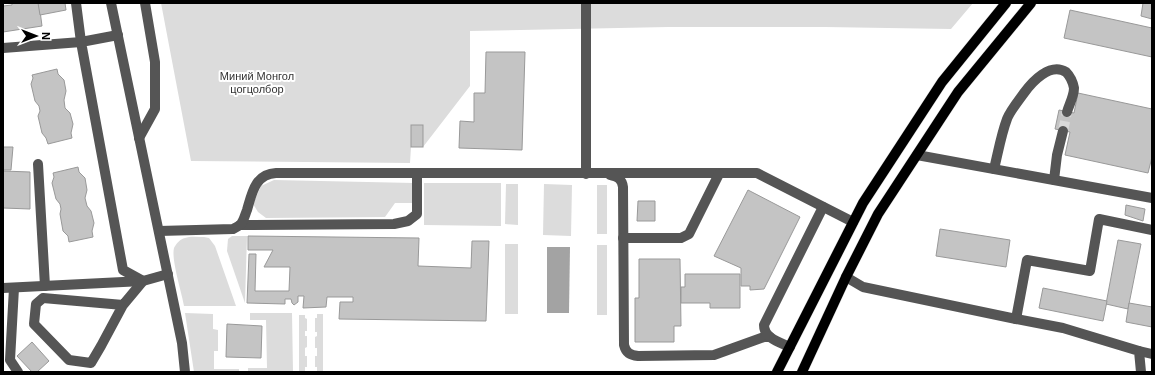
<svg xmlns="http://www.w3.org/2000/svg" width="1155" height="375" font-family="Helvetica,sans-serif">
	<style>
		.green { fill: #dcdcdc }
		.water { fill: #a3a3a3 }
		.building { fill: #c4c4c4; stroke: #999 }
		.lines { fill: none; stroke-linecap: round; stroke-linejoin: round }
		.minor-tunnel { stroke: #d9d9d9; stroke-width: 10; stroke-dasharray: 10 5; stroke-linecap: butt }
		.major-casing { stroke: #dbdbdb; stroke-width: 11 }
		.minor { stroke: #555; stroke-width: 10 }
		.major { stroke: #000; stroke-width: 10 }
		.labels { text-anchor: middle; dominant-baseline: central; stroke-width: 4; stroke-linejoin: round; paint-order: stroke }
		.park-label { font-size: 11px; fill: #333; stroke: #fff }
	</style>
	<rect width="100%" height="100%" fill="#fff"/>
	<g class="green">
		<polygon points="161,3 973,3 951,29 825,27 668,27 470,31 470,86 423,147 411,147 410,163 191,161"/>
		<polygon points="274,180 414,183 414,203 395,203 385,217 266,218 258,212 253,204 261,186"/>
		<polygon points="424,183 501,183 501,226 424,225"/>
		<polygon points="506,184 518,184 518,225 505,224"/>
		<polygon points="544,184 572,185 571,236 543,235"/>
		<rect x="597" y="185" width="10" height="49"/>
		<polygon points="232,236 247,236 245,303 227,251 228,239"/>
		<path d="M204 237 209 238 215 246 236 306H184C182 293 171 260 174 248 176 244 180 239 185 238 190 236 198 237 204 237Z"/>
		<rect x="505" y="244" width="13" height="70"/>
		<rect x="597" y="245" width="10" height="70"/>
		<polygon points="185,313 213,314 213,329 218,330 218,351 214,351 214,369 239,369 239,372 194,372"/>
		<polygon points="250,313 292,313 293,372 248,372 248,368 267,368 266,320 250,320"/>
		<polygon points="317,314 323,314 323,371 317,371 317,367 315,367 315,356 317,356 317,348 315,348 315,337 317,336 317,332 315,332 315,318 317,318"/>
		<polygon points="299,315 305,315 305,318 307,319 307,331 305,331 305,336 307,336 307,347 305,348 305,356 307,356 307,367 305,367 305,371 299,371"/>
	</g>
	<polygon class="water" points="547,247 570,247 569,313 547,313"/>
	<g class="building">
		<polygon points="12,3 39,3 42,26 3,32 3,6 12,5"/>
		<polygon points="38,3 65,3 66,10 40,15"/>
		<polygon points="1143,3 1152,3 1152,19 1141,16"/>
		<polygon points="1070,10 1152,28 1152,57 1064,38"/>
		<polygon points="486,52 525,52 522,150 459,148 460,121 474,122 474,93 485,93"/>
		<polygon points="57,69 58,74 64,80 66,91 64,100 65,108 70,113 73,124 71,133 72,138 48,144 46,138 42,133 38,116 40,111 39,106 35,101 31,84 33,78 32,75"/>
		<polygon points="1078,93 1152,109 1152,157 1148,173 1065,155 1070,132 1055,129 1059,110 1074,113"/>
		<rect x="411" y="125" width="12" height="22"/>
		<polygon points="3,147 13,147 11,170 3,170"/>
		<polygon points="78,167 79,172 85,178 87,190 85,198 87,206 91,211 94,223 92,231 93,237 69,242 68,236 63,231 60,214 61,209 60,204 56,199 52,183 54,177 53,173"/>
		<polygon points="3,171 30,172 30,209 3,208"/>
		<polygon points="748,190 800,217 764,289 750,290 750,286 741,286 741,268 714,256"/>
		<polygon points="638,201 655,201 655,221 637,221"/>
		<polygon points="1126,205 1145,209 1143,221 1125,215"/>
		<polygon points="940,229 1010,240 1006,267 936,256"/>
		<polygon points="248,236 419,238 418,266 471,268 472,241 489,241 486,321 339,319 340,302 353,302 353,297 327,297 326,307 303,308 304,296 298,296 298,302 294,305 292,303 291,299 285,299 285,304 247,303 249,254 256,254 255,291 289,291 290,267 264,267 273,250 248,250"/>
		<polygon points="1118,240 1141,244 1128,309 1106,304"/>
		<polygon points="639,259 680,259 681,326 674,326 674,342 635,342 635,298 639,298"/>
		<polygon points="685,274 740,274 740,308 710,308 710,303 681,303 681,287 685,287"/>
		<polygon points="1043,288 1107,301 1103,321 1039,308"/>
		<polygon points="1129,303 1152,307 1152,327 1126,322"/>
		<polygon points="227,324 262,326 261,358 226,357"/>
		<polygon points="32,342 49,361 37,372 32,372 17,356"/>
	</g>
	<g class="lines">
		<polyline class="minor-tunnel" points="1063,131 1067,112"/>
		<g class="major-casing">
			<g id="major">
				<polyline points="777,372 863,203 942,82 1006,3"/>
				<polyline points="802,372 846,277 878,214 958,92 1031,3"/>
			</g>
		</g>
		<g class="minor">
			<polyline points="111,3 182,343 185,372"/>
			<polyline points="118,35 81,42 123,270 143,281"/>
			<polyline points="3,48 81,42 76,3"/>
			<polyline points="139,138 155,109 155,62 145,3"/>
			<polyline points="917,155 1152,198"/>
			<polyline points="38,164 45,286"/>
			<path d="M994 169C998 153 1001 135 1007 119 1010 111 1019 100 1024 93 1032 82 1050 62 1066 72 1070 76 1073 83 1074 88 1074 96 1069 105 1067 112"/>
			<polyline points="586,174 586,3"/>
			<path d="M610 175C618 177 622 179 623 187L624 345C626 353 630 355 638 356L714 355 764 337H770"/>
			<polyline points="1054,180 1057,155 1063,131"/>
			<polyline points="240,225 394,224 408,221 417,214 417,174"/>
			<path d="M159 231 233 229C235 228 239 226 241 224 244 220 245 215 247 210 252 193 255 174 276 173H757L853 222"/>
			<polyline points="623,238 681,238 689,234 719,174"/>
			<polyline points="846,277 863,287 1016,319 1027,260 1090,271 1099,219 1152,230"/>
			<polyline points="3,288 143,281"/>
			<polyline points="14,288 10,360 18,372"/>
			<polyline points="123,305 43,298 36,304 34,324 69,360 91,363 101,346 123,305 143,281 168,274"/>
			<polyline points="1016,319 1063,328 1139,351 1141,372"/>
			<path d="M790 347C779 342 764 338 764 325L823 207"/>
			<polyline points="1139,351 1152,354"/>
		</g>
		<use href="#major" class="major"/>
	</g>
	<g class="labels">
		<g class="park-label">
			<text x="257" y="76">Миний Монгол<tspan x="257" dy="13">цогцолбор</tspan></text>
		</g>
	</g>
	<rect width="1155" height="375" fill="none" stroke="#000000" stroke-width="8"/>
	<g transform="translate(36 36) rotate(90)" stroke="#ffffff" stroke-width="3" paint-order="stroke">
	<path d="M0-3L7 15L0 10L-7 15Z" fill="#000000"/>
	<text y="-6" font-size="11" font-weight="bold" text-anchor="middle" fill="#000000">N</text>
	</g>
</svg>
